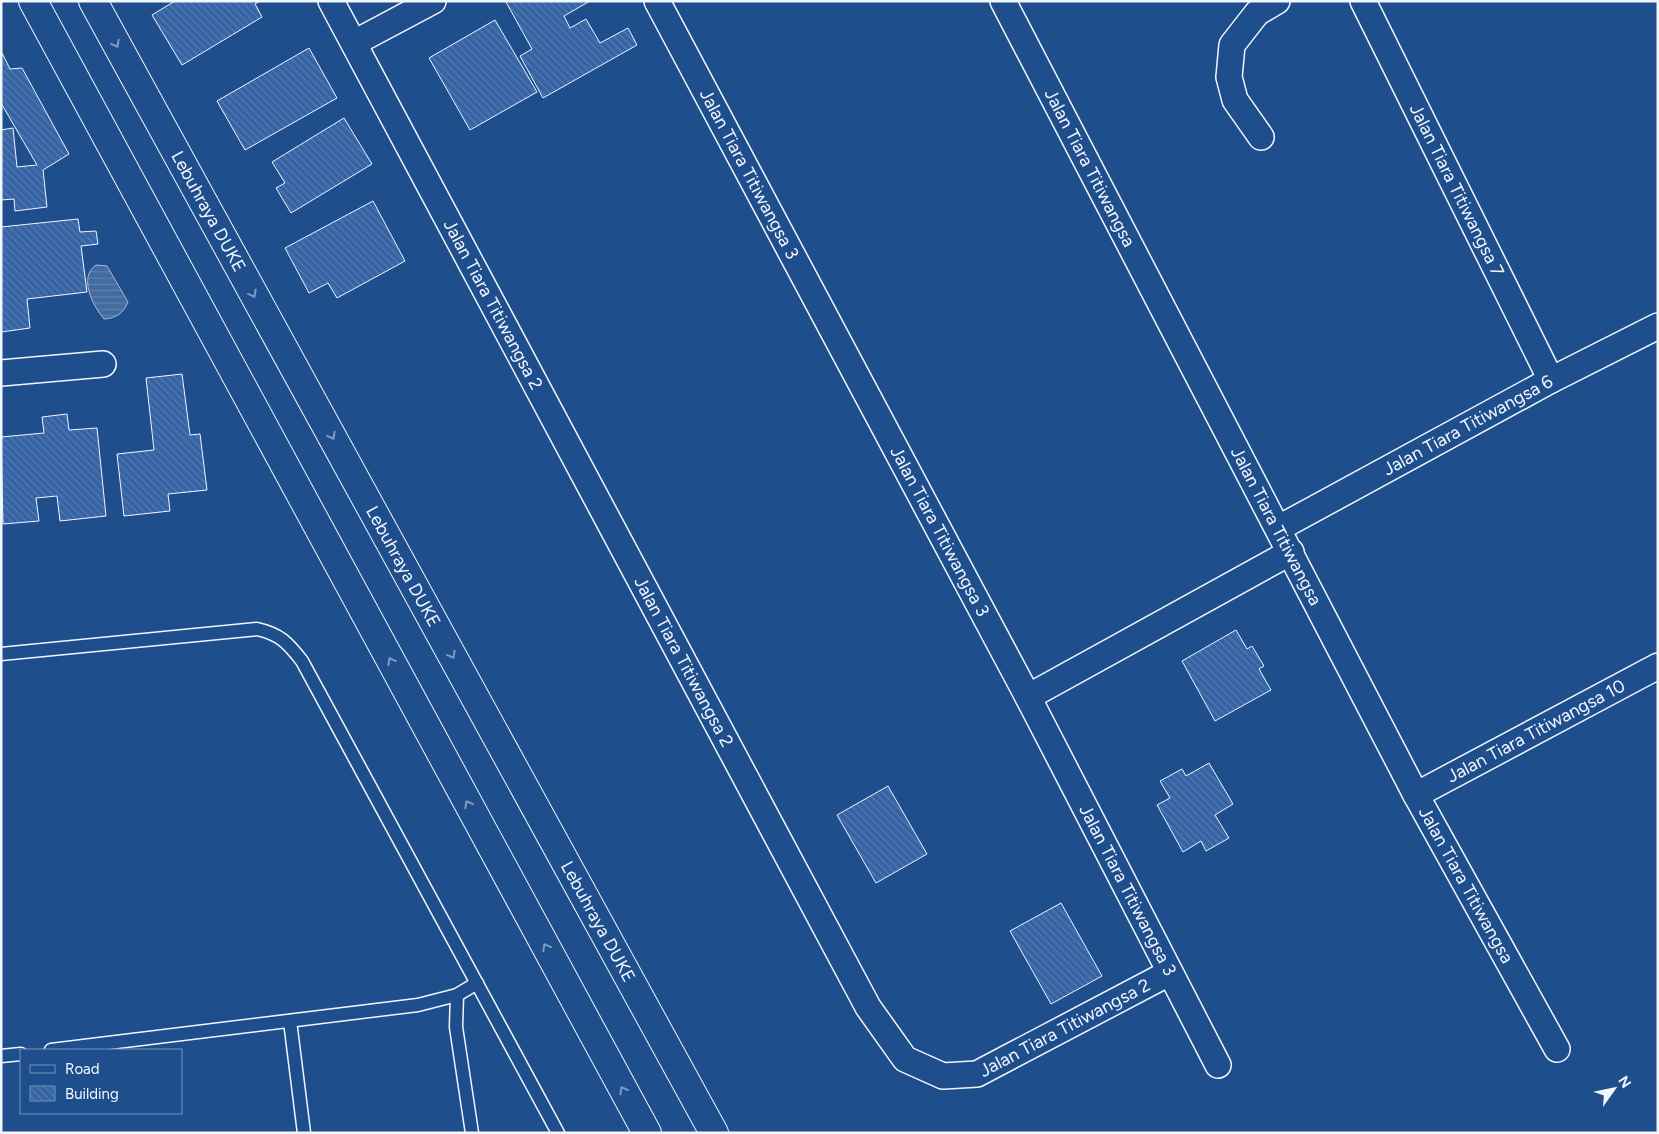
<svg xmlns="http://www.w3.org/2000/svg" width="1659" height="1134" font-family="Figtree,sans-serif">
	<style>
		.water { fill: url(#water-rules); stroke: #a8bbd7 }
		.building { fill: url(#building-back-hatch); stroke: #f2f6ff }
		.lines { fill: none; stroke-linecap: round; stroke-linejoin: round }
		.service-casing { stroke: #f2f6ff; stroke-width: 15 }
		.minor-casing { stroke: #f2f6ff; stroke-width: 28 }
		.motorway-casing { stroke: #f2f6ff; stroke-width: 30 }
		.service { stroke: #1f4e8c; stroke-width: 12 }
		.minor { stroke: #1f4e8c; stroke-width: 25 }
		.motorway { stroke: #1f4e8c; stroke-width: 28 }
		.oneway { stroke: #7e9ac0 }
		.labels { text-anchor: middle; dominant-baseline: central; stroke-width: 4; stroke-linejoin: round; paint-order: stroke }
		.street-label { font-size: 18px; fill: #f2f6ff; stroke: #1f4e8c }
	</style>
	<defs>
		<pattern id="water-rules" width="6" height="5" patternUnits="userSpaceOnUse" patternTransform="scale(1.25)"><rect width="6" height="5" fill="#446ba0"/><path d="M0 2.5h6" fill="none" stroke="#5f81ae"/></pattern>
		<pattern id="building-back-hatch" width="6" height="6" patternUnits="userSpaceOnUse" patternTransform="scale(1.25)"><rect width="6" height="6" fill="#3563a3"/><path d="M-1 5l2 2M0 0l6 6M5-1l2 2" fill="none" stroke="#537ab1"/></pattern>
	</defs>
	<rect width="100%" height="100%" fill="#1f4e8c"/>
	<path class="water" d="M96 265 107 266 128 302C123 314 116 318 104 319 93 306 78 277 96 265Z"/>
	<g class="building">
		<polygon points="175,1 260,1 255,4 262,17 182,65 152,15"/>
		<polygon points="509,1 590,1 564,16 570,28 586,19 600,43 628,28 637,45 543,98 520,56 532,49 506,2"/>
		<polygon points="495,20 537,92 470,130 429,58"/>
		<polygon points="309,48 337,98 245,150 217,101"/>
		<polygon points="1,51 10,69 22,68 69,154 43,170 47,207 15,211 14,199 1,200 1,130 13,128 17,167 37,165 1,103"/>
		<polygon points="344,118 372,164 291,213 276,188 285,183 272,162"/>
		<polygon points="373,201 405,261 337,298 328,283 309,293 285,248"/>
		<polygon points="78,219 80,232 96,231 98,244 81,246 87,292 27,299 30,328 1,332 1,227"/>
		<polygon points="182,374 190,435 200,434 207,490 168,494 170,511 124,516 117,454 154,450 146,378"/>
		<polygon points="67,414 69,430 97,428 106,516 60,521 57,496 36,498 39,521 3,524 1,437 44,433 42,417"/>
		<polygon points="1236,630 1247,649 1252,646 1264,666 1259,669 1271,690 1215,721 1182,661"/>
		<polygon points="1209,763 1233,804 1215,815 1229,838 1206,851 1201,841 1183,852 1157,805 1170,798 1160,781 1182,769 1186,776"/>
		<polygon points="888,786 927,854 876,883 837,815"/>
		<polygon points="1061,903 1102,976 1051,1004 1010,931"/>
	</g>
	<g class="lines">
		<g class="service-casing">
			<g id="service">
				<path d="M1 654 257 629C280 634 288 643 302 661L558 1133"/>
				<polyline points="457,995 456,1027 472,1133"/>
				<polyline points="290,1021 304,1133"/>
				<polyline points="51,1050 418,1005 457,995 477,983"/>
				<polyline points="1,1056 21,1054"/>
			</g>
		</g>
		<g class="minor-casing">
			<g id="minor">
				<path id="s1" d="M331 1 868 1007 905 1059 943 1076 977 1074 1169 973"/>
				<path id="s2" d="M657 1 1028 697 1218 1065"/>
				<path id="s3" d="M1003 1 1416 795 1557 1049"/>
				<path id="s4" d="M1363 1 1551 380"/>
				<polyline points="354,43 433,1"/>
				<polyline points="1261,137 1235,100 1229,77 1232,45 1257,13 1277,1"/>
				<polyline points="1,373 103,364"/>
				<path id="s5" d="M1279 528 1551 380 1658 326"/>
				<polyline points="1028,697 1291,552"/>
				<path id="s6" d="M1416 795 1658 666"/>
			</g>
		</g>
		<g class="motorway-casing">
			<g id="motorway">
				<polyline points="33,1 647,1133"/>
				<path id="s7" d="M93 1 714 1133"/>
			</g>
		</g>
		<use href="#service" class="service"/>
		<use href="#minor" class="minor"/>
		<use href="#motorway" class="motorway"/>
	</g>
	<defs><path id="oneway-chevron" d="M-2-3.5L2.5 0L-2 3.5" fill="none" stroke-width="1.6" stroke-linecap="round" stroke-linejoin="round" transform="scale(1.25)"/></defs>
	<g class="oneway">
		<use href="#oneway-chevron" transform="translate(116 44) rotate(61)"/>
		<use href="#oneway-chevron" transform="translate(253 294) rotate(61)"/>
		<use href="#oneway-chevron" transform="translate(332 436) rotate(61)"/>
		<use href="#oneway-chevron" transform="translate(452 655) rotate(61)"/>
		<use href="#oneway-chevron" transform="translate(391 661) rotate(-118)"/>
		<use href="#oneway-chevron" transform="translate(468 804) rotate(-118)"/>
		<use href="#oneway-chevron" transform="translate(546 947) rotate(-118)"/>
		<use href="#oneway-chevron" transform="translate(623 1090) rotate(-118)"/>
	</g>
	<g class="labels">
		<g class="street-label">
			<text stroke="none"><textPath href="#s3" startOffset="188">Jalan Tiara Titiwangsa</textPath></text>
			<text stroke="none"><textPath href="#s2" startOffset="196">Jalan Tiara Titiwangsa 3</textPath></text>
			<text stroke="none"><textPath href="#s4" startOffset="211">Jalan Tiara Titiwangsa 7</textPath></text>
			<text stroke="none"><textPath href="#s7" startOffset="240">Lebuhraya DUKE</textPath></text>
			<text stroke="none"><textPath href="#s1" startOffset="344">Jalan Tiara Titiwangsa 2</textPath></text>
			<text stroke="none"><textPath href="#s5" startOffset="215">Jalan Tiara Titiwangsa 6</textPath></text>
			<text stroke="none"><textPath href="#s3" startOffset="592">Jalan Tiara Titiwangsa</textPath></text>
			<text stroke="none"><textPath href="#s2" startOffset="601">Jalan Tiara Titiwangsa 3</textPath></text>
			<text stroke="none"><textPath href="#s7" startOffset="645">Lebuhraya DUKE</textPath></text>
			<text stroke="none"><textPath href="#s1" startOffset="749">Jalan Tiara Titiwangsa 2</textPath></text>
			<text stroke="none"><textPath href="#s6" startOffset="136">Jalan Tiara Titiwangsa 10</textPath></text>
			<text stroke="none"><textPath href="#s3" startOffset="998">Jalan Tiara Titiwangsa</textPath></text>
			<text stroke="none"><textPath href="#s2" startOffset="1006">Jalan Tiara Titiwangsa 3</textPath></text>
			<text stroke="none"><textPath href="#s7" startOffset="1050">Lebuhraya DUKE</textPath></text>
			<text stroke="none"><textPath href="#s1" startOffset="1379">Jalan Tiara Titiwangsa 2</textPath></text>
		</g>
	</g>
	<rect width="1659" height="1134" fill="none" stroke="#f2f6ff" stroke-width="5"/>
	<rect x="20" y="1049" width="162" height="65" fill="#1f4e8c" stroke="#7391ba"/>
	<rect x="30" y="1065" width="25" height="8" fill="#1f4e8c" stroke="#7391ba"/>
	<text x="65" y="1074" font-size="15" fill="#f2f6ff">Road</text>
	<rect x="30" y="1086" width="25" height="15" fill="url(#building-back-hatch)" stroke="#7391ba"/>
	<text x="65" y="1099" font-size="15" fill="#f2f6ff">Building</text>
	<g transform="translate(1614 1089) rotate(57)" stroke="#1f4e8c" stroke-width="4" paint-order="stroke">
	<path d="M0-4L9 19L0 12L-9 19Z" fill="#f2f6ff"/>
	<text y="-8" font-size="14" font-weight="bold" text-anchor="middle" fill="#f2f6ff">N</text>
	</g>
</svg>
